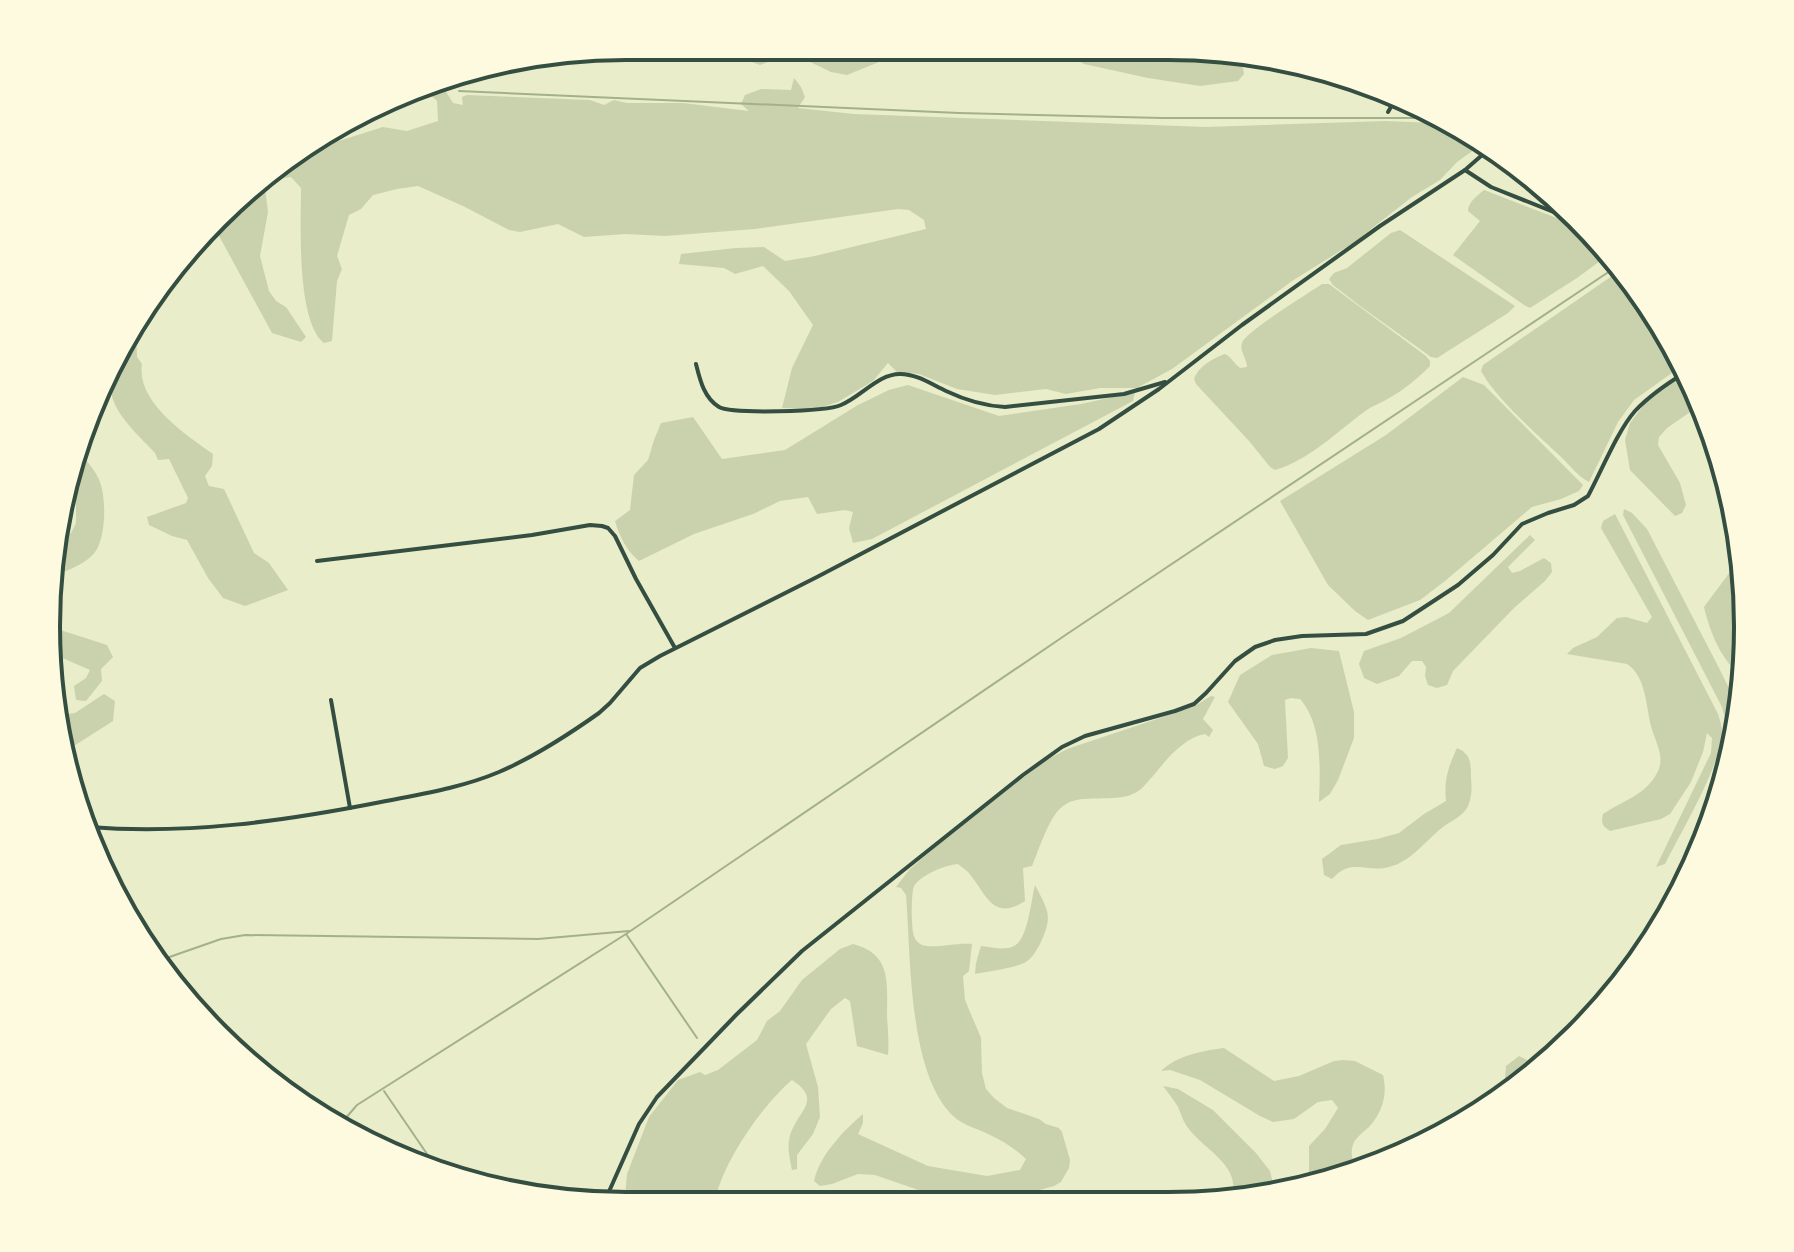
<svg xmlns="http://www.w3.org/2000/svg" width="1794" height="1252" font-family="'Varela Round',sans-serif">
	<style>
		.green { fill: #cad2ad }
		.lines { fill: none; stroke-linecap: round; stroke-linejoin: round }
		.stream { stroke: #a3b18a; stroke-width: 2 }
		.minor { stroke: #344e41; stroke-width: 4 }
		.rim { fill: none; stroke: #344e41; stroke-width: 4 }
	</style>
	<rect width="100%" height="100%" fill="#e9edc9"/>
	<g class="green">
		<polygon points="723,48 906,51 847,75 831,72 800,57 792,57 787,61 776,59 760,65 735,56"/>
		<polygon points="1067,54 1241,57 1244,74 1238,81 1200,86 1148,78 1084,64"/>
		<path d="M794 78 801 87 805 97 798 108 854 114 1206 127 1385 121 1458 124 1482 144 1457 162 1440 180 1412 197 1353 243 1292 281 1172 369 1137 388H1100L1066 394 1046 389 995 395 957 389 919 374 897 372 888 363 873 381 838 402 816 409 782 408 792 368 813 325 789 291 763 266 735 274 724 268 679 264 681 254 736 248 764 247 785 261 815 256 926 229 924 220 909 210 898 209 755 229 665 236 625 234 584 237 558 224 520 232 509 230 463 206 418 186 397 189 373 195 361 209 349 215 337 256 342 269 337 281 332 341 324 343C296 321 301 223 301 188L291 177 278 179 265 188 268 212 260 256 269 291 276 301 286 307 306 337 301 342 272 333 218 234 206 229 291 155H311L323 146 383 127 407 131 438 121 437 101 424 89 440 82 453 103 463 105 462 97 467 95 590 100 604 105 614 100 627 103H683L749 111 741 104 745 95 761 89 791 90Z"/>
		<path d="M1484 190 1588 230 1604 243 1611 253 1577 278 1530 308 1524 305 1453 255 1480 221 1468 211C1468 202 1478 195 1484 190Z"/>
		<polygon points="1400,230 1515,306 1508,313 1437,358 1431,357 1360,306 1333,285 1329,279 1334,273 1347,268 1391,233"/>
		<path d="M1622 269 1670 336 1683 365 1634 400 1618 422 1589 482C1577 476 1570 465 1560 456 1536 433 1497 400 1481 371L1483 365Z"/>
		<path d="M1322 284H1329L1426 356 1430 361V366C1418 378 1405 389 1391 397 1382 403 1371 406 1364 412 1337 432 1309 460 1275 470L1270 467 1249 441 1196 384 1194 379C1198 367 1213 358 1225 354 1232 357 1234 364 1240 368L1247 367C1247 358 1239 351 1242 343 1245 332 1309 293 1322 284Z"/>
		<path d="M136 330 137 357 142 364C136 402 186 435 213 454L212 466 205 476 209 486 224 489 254 553 269 563 288 590 245 606 223 598 208 578 187 540 172 536 149 525 147 517 186 503 188 498 169 459 158 460 155 453C135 431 104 407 111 373 113 361 129 341 136 330Z"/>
		<polygon points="1687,374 1702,407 1696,408 1667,428 1659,437 1658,445 1680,483 1686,505 1682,513 1675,516 1630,470 1625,440 1630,423 1646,402 1669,384"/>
		<polygon points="1463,377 1484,385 1583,485 1579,491 1561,499 1532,507 1445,581 1420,600 1368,620 1355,611 1328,585 1280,501 1386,435"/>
		<path d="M908 385 999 416 1081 404 1135 392 1133 401 872 539 853 543 849 528 853 512 845 510 817 514 808 497 780 501 753 514 694 534 639 561C627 551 619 536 615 521L630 510 634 475 648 460 654 440 661 423 693 417 722 459 785 450 858 405 889 390Z"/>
		<path d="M77 452C86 459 96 471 100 482 106 499 106 532 97 549 89 563 70 569 56 575L51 574V551L53 541 71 533 76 523V501L68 488Z"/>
		<polygon points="1624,509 1632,513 1647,529 1719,668 1738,707 1739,711 1733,747 1727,749 1729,733 1722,707 1623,515"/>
		<path d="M1615 514 1718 714C1720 720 1722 727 1722 733 1722 763 1680 834 1665 864L1656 867 1711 753 1712 738 1707 733 1703 752 1691 782 1670 814 1661 819 1610 831C1602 826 1601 823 1603 814 1622 801 1646 795 1657 773 1666 757 1655 742 1651 726 1646 706 1646 676 1627 664L1567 654 1573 648 1597 637 1617 618 1626 617 1647 623 1652 617 1601 528 1603 521Z"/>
		<polygon points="1530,535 1535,540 1508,567 1512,573 1520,571 1544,558 1551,563 1552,572 1545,581 1514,608 1453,671 1447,685 1437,688 1428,685 1425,676 1426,667 1422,661 1412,661 1399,676 1377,684 1364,678 1359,664 1364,651 1401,638 1449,613"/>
		<path d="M1735 570 1740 577C1735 594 1742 610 1746 627 1749 643 1747 662 1744 678 1722 662 1710 633 1704 607L1730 572Z"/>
		<polygon points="51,627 107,645 113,657 101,669 102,681 86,701 76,700 74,686 86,678 90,670 51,653"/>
		<path d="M1311 648 1339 651 1354 712V738L1338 780 1330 794 1319 802C1320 770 1323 725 1300 699L1291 698 1285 700 1288 758 1283 766 1275 769 1264 766 1258 744 1228 702 1240 675 1272 655Z"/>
		<polygon points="104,694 115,701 113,721 66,751 55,716 75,713"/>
		<path d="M1211 696 1215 697 1203 719 1213 730 1209 737 1205 734C1183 738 1166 760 1153 776 1147 782 1143 789 1135 793 1114 804 1081 792 1063 806 1049 816 1039 850 1032 866L1023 868 1025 901C995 921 987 897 972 877 968 871 963 868 958 864 945 865 921 875 914 886 911 893 911 929 914 936 915 940 918 943 922 945 934 949 958 942 972 944L969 971 963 976 965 1000 981 1038 982 1073 986 1089 994 1098 1007 1108 1039 1119 1046 1124 1059 1128 1062 1132 1070 1160 1069 1168 1061 1182 1054 1186 1036 1191 982 1198 952 1193H927L875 1175 858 1174 832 1184 820 1186 814 1181C820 1155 843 1131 863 1114V1123L858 1134 928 1166 987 1176 1020 1170 1026 1159C1015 1149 1004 1141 990 1135 977 1128 963 1126 952 1115 908 1071 911 956 906 895L901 888 896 887 909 870 949 835 1045 761 1067 749 1193 707Z"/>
		<path d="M1457 748C1471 754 1471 763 1471 778 1472 787 1472 799 1467 808 1461 817 1451 821 1443 827 1426 840 1411 862 1389 867 1366 873 1351 857 1332 879L1324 875 1322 859 1341 845 1377 839 1399 833 1424 814 1446 801C1444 779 1448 768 1457 748Z"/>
		<path d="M1035 885C1049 912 1053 916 1040 944 1036 951 1032 959 1024 963 1010 969 990 971 975 974L976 963 981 946C992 947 1004 951 1014 946 1028 940 1031 900 1035 885Z"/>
		<path d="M853 944C892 954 887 983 887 1017 888 1030 889 1042 888 1055L857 1046 850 1001 845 998 831 1009 806 1044 818 1087 820 1117 813 1134 797 1155V1169L792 1170C789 1156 786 1143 792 1130 801 1109 821 1099 792 1080 763 1104 719 1167 715 1204H646L635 1197 625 1196 627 1174 649 1117 678 1080 700 1072 705 1075 718 1070 757 1040 767 1021 780 1011 802 980 840 949Z"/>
		<path d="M1224 1048 1274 1081 1299 1076 1334 1061 1343 1060 1355 1061 1383 1075C1388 1095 1382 1114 1368 1128 1363 1132 1357 1137 1354 1142 1350 1151 1352 1159 1355 1167L1312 1180 1309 1172V1146L1325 1129 1338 1108 1332 1100 1318 1102 1294 1119 1273 1122 1260 1116 1200 1080 1170 1070 1161 1071C1178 1055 1202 1051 1224 1048Z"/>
		<polygon points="1519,1056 1527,1060 1514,1081 1514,1086 1504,1093 1506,1066"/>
		<path d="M1163 1086 1178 1089 1213 1110 1256 1153 1270 1171 1275 1192 1244 1201H1230C1246 1166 1201 1149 1186 1125 1182 1119 1181 1113 1178 1107 1174 1100 1168 1093 1163 1086Z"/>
	</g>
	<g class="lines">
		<g class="stream">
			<polyline points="459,91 959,113 1162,118 1443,118"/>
			<polyline points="626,934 697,1038"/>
			<polyline points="158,961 221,939 245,935 538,939 629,931"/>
			<polyline points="384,1091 440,1173"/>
			<polyline points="338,1127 357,1105 626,934 1067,634 1619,265"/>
		</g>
		<g class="minor">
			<polyline points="1388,112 1395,100"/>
			<polyline points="1465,170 1491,187 1576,221"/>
			<path d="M696 364C700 380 704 398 719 407 731 414 826 412 841 405 861 397 878 374 900 374 917 374 931 384 946 391 965 400 985 406 1005 407L1124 394 1165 382"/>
			<polyline points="317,561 532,535 590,525 602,526 608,528 615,536 636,579 675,648"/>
			<polyline points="331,700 350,808"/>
			<path d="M89 827C187 835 285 821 381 802 421 794 461 788 499 772 534 757 568 735 599 713L610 703 640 668 660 656 817 577 1099 429 1159 389 1242 325 1380 226 1465 170 1489 149"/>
			<path d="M603 1205 639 1124 657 1097 736 1015 802 951 1023 775 1062 747 1085 736 1175 711 1194 704 1206 693 1235 661 1255 647 1275 640 1302 636 1366 634 1403 621 1458 585 1493 555 1522 524 1548 513 1574 505 1588 496C1601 472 1618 430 1635 411 1650 395 1668 383 1686 372"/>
		</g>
	</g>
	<path d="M0 0H1794V1252H0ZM626 60H1168A566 566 0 0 1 1734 626V626A566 566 0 0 1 1168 1192H626A566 566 0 0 1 60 626V626A566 566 0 0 1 626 60Z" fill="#fefae0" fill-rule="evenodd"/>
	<path class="rim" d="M626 60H1168A566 566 0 0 1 1734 626V626A566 566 0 0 1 1168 1192H626A566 566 0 0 1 60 626V626A566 566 0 0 1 626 60Z"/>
</svg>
